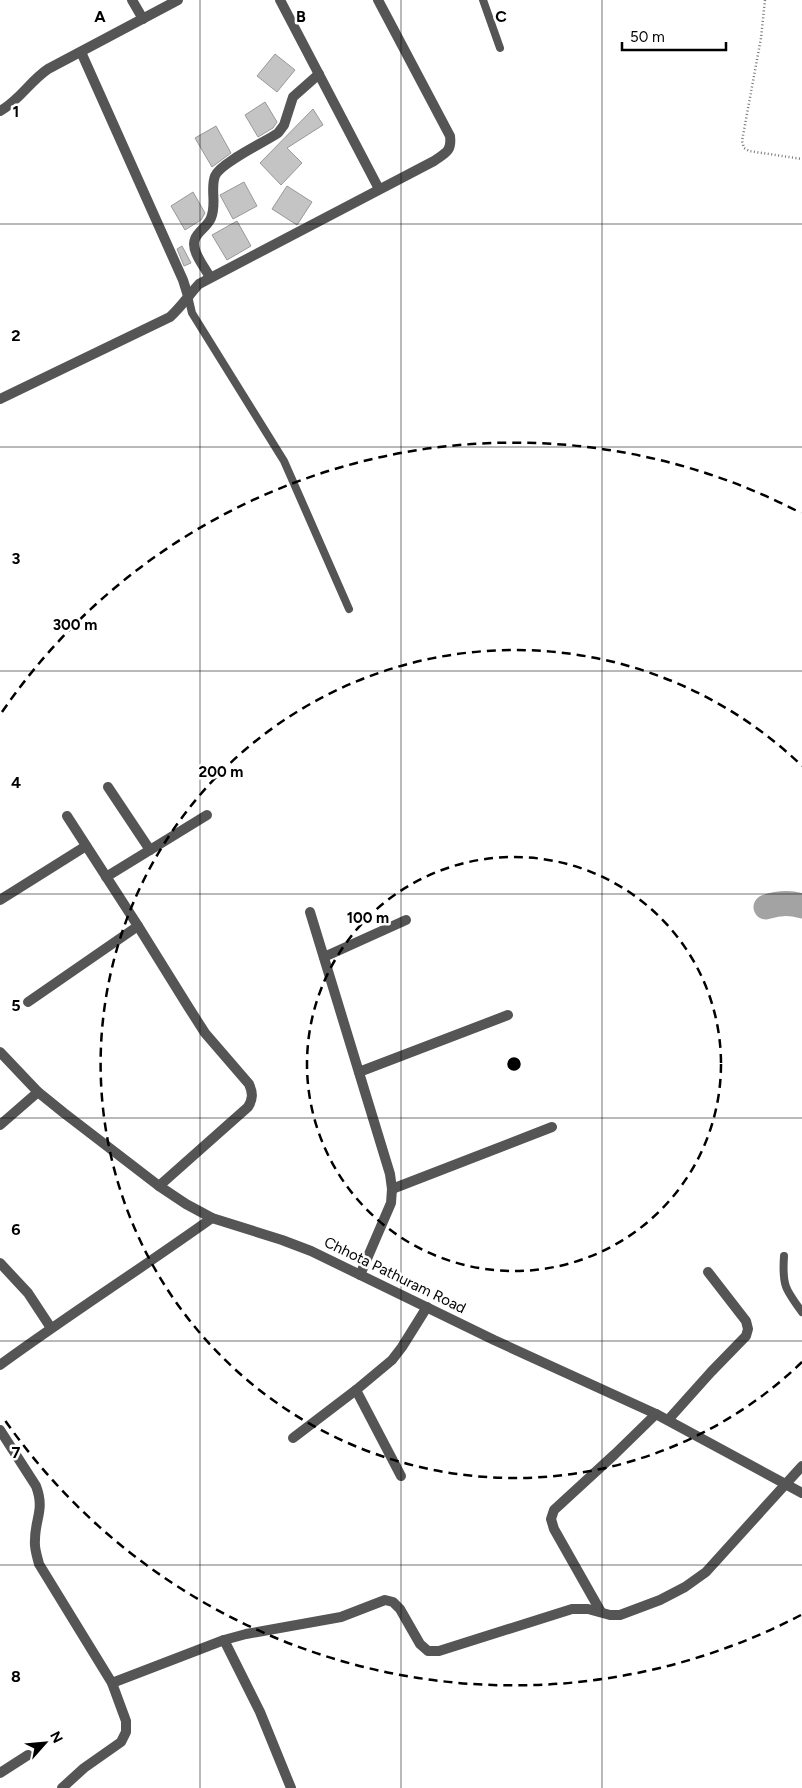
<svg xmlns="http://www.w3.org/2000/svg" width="802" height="1788" font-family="Figtree,sans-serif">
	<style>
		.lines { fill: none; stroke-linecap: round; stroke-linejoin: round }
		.river { stroke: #a3a3a3; stroke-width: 25 }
		.building { fill: #c4c4c4; stroke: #999 }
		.path { stroke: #777; stroke-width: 2.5; stroke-dasharray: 1 2.5; stroke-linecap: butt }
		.service { stroke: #555; stroke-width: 8 }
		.minor { stroke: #555; stroke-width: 10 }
		.tertiary { stroke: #555; stroke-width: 10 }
		.grid { fill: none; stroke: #000; stroke-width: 1; stroke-opacity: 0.55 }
		.ring { fill: none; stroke: #000; stroke-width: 2.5; stroke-dasharray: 9 6 }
		.labels { text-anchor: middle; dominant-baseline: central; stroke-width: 5; stroke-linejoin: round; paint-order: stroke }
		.street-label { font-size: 15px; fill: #000; stroke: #fff }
		.grid-label { font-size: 16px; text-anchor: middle; font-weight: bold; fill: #000; stroke: #fff; stroke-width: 5; stroke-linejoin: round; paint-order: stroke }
		.centre { fill: #000; stroke: #fff; stroke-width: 2.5 }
		.ring-label { font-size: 15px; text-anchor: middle; font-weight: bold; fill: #000; stroke: #fff; stroke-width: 5; stroke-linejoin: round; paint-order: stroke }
	</style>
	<rect width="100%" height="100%" fill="#fff"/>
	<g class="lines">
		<path class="river" d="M766 907C778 903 790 902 802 906"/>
	</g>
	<g class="building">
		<polygon points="275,54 295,70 277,92 257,76"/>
		<polygon points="265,102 277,122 273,128 258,137 245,115"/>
		<polygon points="313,109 323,125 287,148 302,163 281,185 260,163"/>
		<polygon points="216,126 231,153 212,167 195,138"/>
		<polygon points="244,182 257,206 233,219 220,195"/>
		<polygon points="287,186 312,202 297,225 272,209"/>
		<polygon points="193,192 205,213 201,220 185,230 171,206"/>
		<polygon points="237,221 251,246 227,260 212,235"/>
		<polygon points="182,246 191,263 184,266 177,249"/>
	</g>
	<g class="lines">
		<polyline class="path" points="765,0 761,38 742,141 744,148 749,151 802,159"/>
		<g class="service">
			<polyline points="483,0 500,48"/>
			<polyline points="188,296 192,313 284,461 349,609"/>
			<path d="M784 1256C782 1285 785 1289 802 1312"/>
		</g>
		<g class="minor">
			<polyline points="132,0 143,19"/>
			<polyline points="280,0 379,189"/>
			<polyline points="81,52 183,280 188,296"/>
			<path d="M0 111C19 101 30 81 48 69L178 0"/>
			<path d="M210 277C205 268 190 250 195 239 198 231 208 226 211 218 217 204 210 189 215 176 220 163 265 142 278 133L284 125 293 97 319 74"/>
			<path d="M0 399 170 317C181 307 189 295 199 284L434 161C445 153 452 152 450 136L378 0"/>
			<polyline points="108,787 150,850"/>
			<path d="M67 816 138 926 189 1008 205 1033 249 1084C253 1093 253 1099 248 1107L159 1186"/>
			<polyline points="106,877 207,815"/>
			<polyline points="0,900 86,846"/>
			<polyline points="310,912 390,1174 392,1189 391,1203 360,1275"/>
			<polyline points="324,957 406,920"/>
			<polyline points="28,1002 138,926"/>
			<polyline points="359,1072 508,1015"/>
			<polyline points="0,1125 38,1092"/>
			<polyline points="392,1189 552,1127"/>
			<polyline points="0,1263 28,1293 51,1328"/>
			<path d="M0 1365C70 1314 142 1268 212 1218"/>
			<polyline points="356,1390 401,1476"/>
			<polyline points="668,1420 711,1372 746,1336 748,1329 746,1321 708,1272"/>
			<path d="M0 1430 36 1486C45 1510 35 1518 35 1540 34 1548 37 1556 39 1564L112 1683 126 1721V1732L121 1742 84 1768 62 1788"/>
			<polyline points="293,1438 356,1390 392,1360 402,1347 427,1307"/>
			<polyline points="601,1612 554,1529 551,1519 554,1510 615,1454 656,1414"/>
			<polyline points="224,1640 260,1712 291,1788"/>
			<polyline points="112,1683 224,1640 246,1634 341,1617 385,1600 393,1602 400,1609 420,1644 428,1651 439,1651 572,1609 588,1609 610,1615 620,1615 660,1600 685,1587 706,1572 802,1466"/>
			<polyline points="0,1773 28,1755"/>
		</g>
		<polyline class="tertiary" points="0,1052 38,1092 64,1113 159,1186 186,1204 212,1218 282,1240 311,1251 494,1340 656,1414 802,1493"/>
	</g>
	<path class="grid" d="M200 0V1788M401 0V1788M602 0V1788M0 224H802M0 447H802M0 671H802M0 894H802M0 1118H802M0 1341H802M0 1565H802"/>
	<g class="ring">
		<circle cx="514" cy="1064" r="207"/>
		<path d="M802 1362A414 414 0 1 1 802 766"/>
		<path d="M801 1615A621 621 0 0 1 2 1416M2 712A621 621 0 0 1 801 513"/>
	</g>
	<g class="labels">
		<g class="street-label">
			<text transform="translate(395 1275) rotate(26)">Chhota Pathuram Road</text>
		</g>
	</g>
	<g class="grid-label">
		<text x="100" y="22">A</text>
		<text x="301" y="22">B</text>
		<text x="501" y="22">C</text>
		<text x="16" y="117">1</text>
		<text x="16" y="341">2</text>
		<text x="16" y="564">3</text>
		<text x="16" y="788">4</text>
		<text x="16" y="1011">5</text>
		<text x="16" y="1235">6</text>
		<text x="16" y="1458">7</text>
		<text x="16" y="1682">8</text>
	</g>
	<circle cx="514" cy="1064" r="8" class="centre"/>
	<g class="ring-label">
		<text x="75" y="630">300 m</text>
		<text x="221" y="777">200 m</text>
		<text x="368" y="923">100 m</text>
	</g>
	<g transform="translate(45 1743) rotate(63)" stroke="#ffffff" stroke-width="4" paint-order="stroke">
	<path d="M0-4L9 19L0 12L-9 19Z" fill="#000000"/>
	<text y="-8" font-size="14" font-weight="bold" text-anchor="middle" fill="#000000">N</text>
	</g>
	<path d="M622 42v8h104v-8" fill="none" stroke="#000000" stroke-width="2.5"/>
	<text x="630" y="42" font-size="15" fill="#000000" stroke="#ffffff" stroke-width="4" paint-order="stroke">50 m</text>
</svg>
